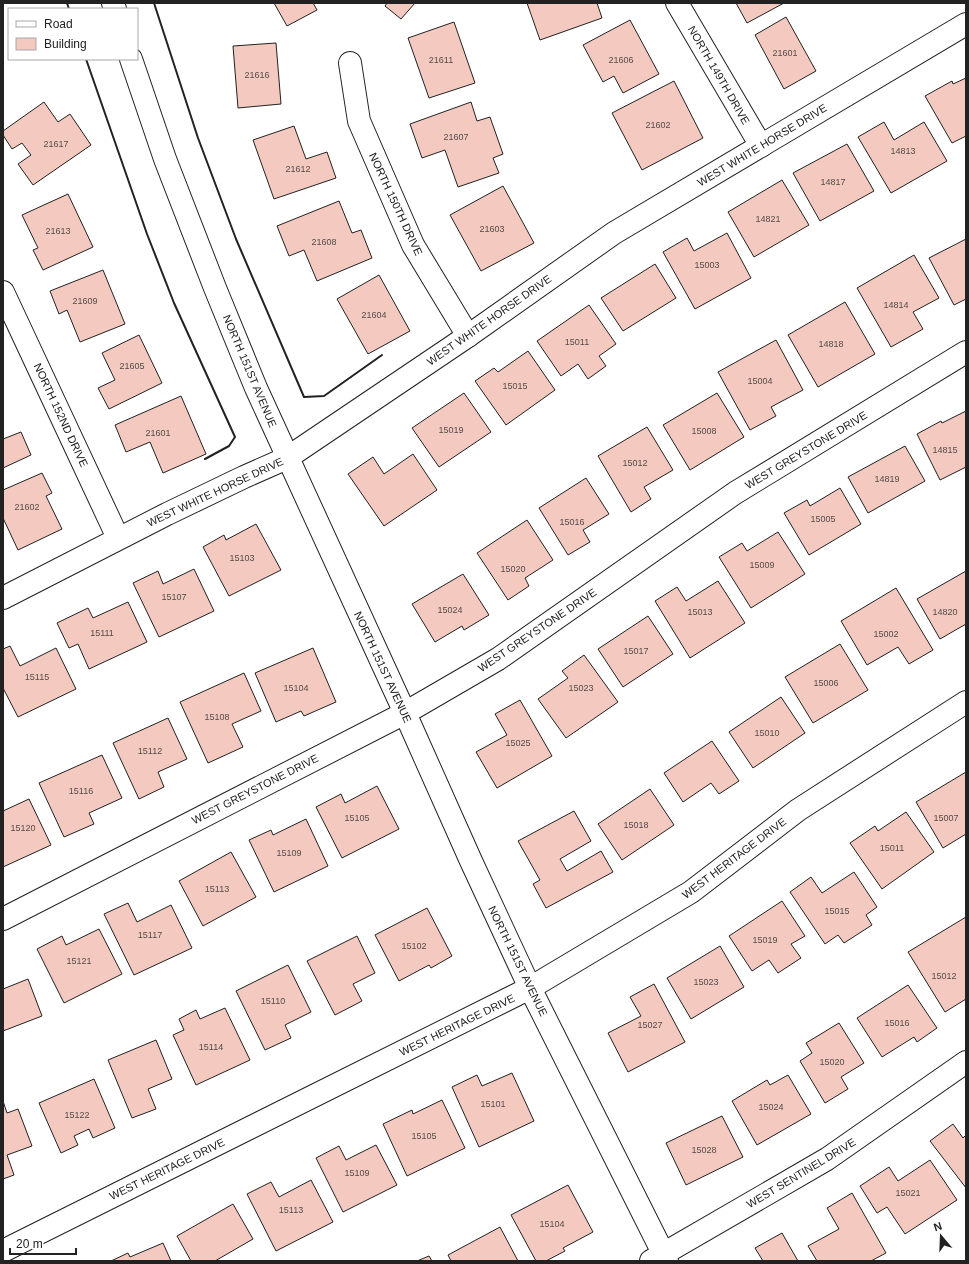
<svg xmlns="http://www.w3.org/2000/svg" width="969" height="1264" font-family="Helvetica,sans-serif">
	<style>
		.building { fill: #f3c9c0; stroke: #222 }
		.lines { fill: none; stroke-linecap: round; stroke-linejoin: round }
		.minor-casing { stroke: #222; stroke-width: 24 }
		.minor { stroke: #fff; stroke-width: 22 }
		.wall { stroke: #222; stroke-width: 2 }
		.labels { text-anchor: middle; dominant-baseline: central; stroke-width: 3; stroke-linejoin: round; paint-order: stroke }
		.number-label { font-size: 9px; fill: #564c4a }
		.street-label { font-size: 11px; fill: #222; stroke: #fff }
	</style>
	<rect width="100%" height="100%" fill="#fff"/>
	<g class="building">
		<polygon points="274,3 313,3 317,10 287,26"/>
		<polygon points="387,3 415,3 401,19 385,6"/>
		<polygon points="527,3 597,3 602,18 540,40"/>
		<polygon points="736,3 784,3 747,23"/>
		<polygon points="786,17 816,71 784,89 755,35"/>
		<polygon points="630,20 659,74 623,93 614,76 603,82 583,45"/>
		<polygon points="454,22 475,83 429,98 408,38"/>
		<polygon points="276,43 281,104 238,108 233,46"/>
		<polygon points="966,78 966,136 952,143 925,96 952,81 953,84"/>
		<polygon points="674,81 703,138 642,170 612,113"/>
		<polygon points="44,102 58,122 70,114 91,145 33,185 18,164 31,155 22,143 12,149 3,135 3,131"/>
		<polygon points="471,102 477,121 490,117 503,154 493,158 499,173 458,187 445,150 422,158 410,124"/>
		<polygon points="884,122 894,140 924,122 947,161 891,193 858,137"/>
		<polygon points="294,126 306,159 327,152 336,178 274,199 253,140"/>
		<polygon points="847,144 874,191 820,221 793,173"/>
		<polygon points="782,180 809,225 754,257 728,212"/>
		<polygon points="503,186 534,243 481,271 450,215"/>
		<polygon points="68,194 93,247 43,270 33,250 38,248 22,215"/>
		<polygon points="339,201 352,233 361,230 372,258 317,281 304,250 289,256 277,226"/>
		<polygon points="727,233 751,278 695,309 663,252 687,238 694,251"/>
		<polygon points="966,239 966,299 954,305 929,258"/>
		<polygon points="914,255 939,298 913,312 923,329 891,347 857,288"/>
		<polygon points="655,264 676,298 623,331 601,298"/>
		<polygon points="103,270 125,324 80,342 67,310 59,314 50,291"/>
		<polygon points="379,275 410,331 368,354 337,299"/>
		<polygon points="845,302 875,354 818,387 788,335"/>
		<polygon points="589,305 616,344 599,356 606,366 588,379 578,364 561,376 537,341"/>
		<polygon points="139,335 162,383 109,409 98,388 115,380 102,353"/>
		<polygon points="776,340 803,390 771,407 776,416 750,430 718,372"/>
		<polygon points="528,351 555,390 506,425 475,381 494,368 498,372"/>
		<polygon points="464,393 491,432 439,467 412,428"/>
		<polygon points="717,393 744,437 690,470 663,425"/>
		<polygon points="181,396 206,454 163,473 150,442 126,452 115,425"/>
		<polygon points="966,411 966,467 940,480 917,434 941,421 942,423"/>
		<polygon points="647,427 673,470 644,487 651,499 631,512 598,456"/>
		<polygon points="21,432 31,455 3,468 3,439"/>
		<polygon points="905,446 925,481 868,513 848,477"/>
		<polygon points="413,454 437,490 384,526 348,474 373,457 384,474"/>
		<polygon points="42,473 52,493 46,496 62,529 18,550 3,518 3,490"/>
		<polygon points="586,478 609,514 583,530 590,542 568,555 539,508"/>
		<polygon points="840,488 861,524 809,555 784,513 807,500 810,506"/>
		<polygon points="527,520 553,560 525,578 529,586 508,600 477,553"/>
		<polygon points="256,524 281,570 229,596 203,547 224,535 226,540"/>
		<polygon points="778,532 805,574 751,608 719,557 742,543 747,551"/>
		<polygon points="194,569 214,611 159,637 133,583 158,571 163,584"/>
		<polygon points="966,571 966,624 940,639 917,599"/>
		<polygon points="463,574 489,615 464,630 462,626 435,642 412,604"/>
		<polygon points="718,581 745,623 690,658 655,601 677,587 686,601"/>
		<polygon points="896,588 933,650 909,664 898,647 867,665 841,621"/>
		<polygon points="128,602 147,642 89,669 78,644 69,648 57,623 88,608 93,618"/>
		<polygon points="648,616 673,654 623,687 598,649"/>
		<polygon points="840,644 868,690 813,723 785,677"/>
		<polygon points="10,646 20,666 56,648 76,689 18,717 3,688 3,649"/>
		<polygon points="313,648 336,702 304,716 301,711 276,722 255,673"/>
		<polygon points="584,655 618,702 566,738 538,699 568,678 562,671"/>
		<polygon points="244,673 261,711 232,724 243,747 208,763 180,702"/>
		<polygon points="781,697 805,733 753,768 729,732"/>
		<polygon points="520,700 552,756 497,788 476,752 507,735 495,714"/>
		<polygon points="168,718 187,759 158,772 164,787 139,799 113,743"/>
		<polygon points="712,741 739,781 719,794 711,783 683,802 664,773"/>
		<polygon points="102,755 122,798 89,813 94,824 64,837 39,783"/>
		<polygon points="966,772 966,834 943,848 916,802"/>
		<polygon points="377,786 399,829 342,858 316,807 341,794 345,803"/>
		<polygon points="650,789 674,825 622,860 598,824"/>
		<polygon points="29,799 51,845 3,867 3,811"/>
		<polygon points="574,811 591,841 560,859 567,871 601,851 613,872 546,908 533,884 540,880 518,841"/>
		<polygon points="906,812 934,852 882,889 850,843 875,826 878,831"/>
		<polygon points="306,819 328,866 274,892 249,840 271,830 273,835"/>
		<polygon points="231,852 256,897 203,926 179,881"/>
		<polygon points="854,872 877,907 866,915 872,925 844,943 838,935 825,944 790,892 811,877 822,893"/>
		<polygon points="782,901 805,936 791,944 801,958 778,973 769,960 752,971 729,936"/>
		<polygon points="128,903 137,922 171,905 192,948 134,975 104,914"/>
		<polygon points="427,908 452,956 431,968 429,965 399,981 375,935"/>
		<polygon points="966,917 966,999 945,1012 908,952"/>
		<polygon points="99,929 122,974 64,1003 37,949 62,936 66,945"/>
		<polygon points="357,936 375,973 353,984 362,1001 335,1015 307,961"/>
		<polygon points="720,946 744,987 691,1019 667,978"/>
		<polygon points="288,965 311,1012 285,1025 291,1038 265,1050 236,991"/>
		<polygon points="28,979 42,1016 3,1031 3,989"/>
		<polygon points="654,984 685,1042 628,1072 608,1033 641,1016 630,997"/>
		<polygon points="908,985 937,1028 917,1042 914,1037 882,1057 857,1018"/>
		<polygon points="225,1008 250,1060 196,1085 173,1035 184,1030 179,1019 196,1010 200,1019"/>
		<polygon points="839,1023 864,1063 841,1077 848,1089 825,1103 800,1061 812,1053 806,1043"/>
		<polygon points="156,1040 172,1079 148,1089 156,1109 132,1118 108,1060"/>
		<polygon points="512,1073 534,1121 479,1147 452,1087 477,1075 482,1086"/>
		<polygon points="788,1075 811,1114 757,1145 732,1101 767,1080 770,1085"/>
		<polygon points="94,1079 115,1128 93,1138 89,1129 74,1136 78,1145 61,1153 39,1103"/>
		<polygon points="442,1100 465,1148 407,1176 383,1124 412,1110 413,1114"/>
		<polygon points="3,1101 7,1113 18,1109 32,1146 7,1155 14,1175 3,1179"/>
		<polygon points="722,1116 743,1157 686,1185 666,1143"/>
		<polygon points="953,1124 963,1138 966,1135 966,1188 930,1141"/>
		<polygon points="376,1145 397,1185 343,1212 316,1158 339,1146 346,1160"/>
		<polygon points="930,1160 957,1200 905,1234 887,1207 877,1213 860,1186 889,1167 898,1181"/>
		<polygon points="311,1180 333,1222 276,1251 247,1194 271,1182 279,1197"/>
		<polygon points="568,1185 593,1232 563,1248 565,1251 546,1261 536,1261 511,1215"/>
		<polygon points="852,1193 886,1253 871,1261 817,1261 808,1246 839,1229 827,1208"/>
		<polygon points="233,1204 253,1239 215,1261 191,1261 177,1236"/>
		<polygon points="500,1227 518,1261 451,1261 448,1255"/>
		<polygon points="782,1233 798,1261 763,1261 755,1248"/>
		<polygon points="163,1243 171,1261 111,1261 128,1253 130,1257"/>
		<polygon points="429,1256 432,1261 417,1261"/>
	</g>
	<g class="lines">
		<g class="minor-casing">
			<g id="minor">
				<polyline points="113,3 115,9"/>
				<polyline points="677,3 761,146"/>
				<polyline points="131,59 165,159 215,288 256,388 405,713 471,861 530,988 667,1261"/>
				<polyline points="350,63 359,121 413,245 468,336"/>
				<polyline points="3,292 118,538"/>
				<polyline points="3,598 167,514 244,477 287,458 468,336 614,233 966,24"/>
				<polyline points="3,919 405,713 498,659 735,493 966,352"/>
				<polyline points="3,1251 530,988 691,892 798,810 966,702"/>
				<polyline points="651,1261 827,1159 966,1062"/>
			</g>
		</g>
		<use href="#minor" class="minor"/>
		<g class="wall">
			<polyline points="67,3 69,9"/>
			<polyline points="154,3 198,138 236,239 304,397 324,396 382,355"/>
			<polyline points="86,59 147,234 174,303 235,437 229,446 205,459"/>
		</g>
	</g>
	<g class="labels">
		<g class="number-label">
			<text x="785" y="53">21601</text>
			<text x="441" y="60">21611</text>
			<text x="621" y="60">21606</text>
			<text x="257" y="75">21616</text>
			<text x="658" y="125">21602</text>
			<text x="456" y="137">21607</text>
			<text x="56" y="144">21617</text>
			<text x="903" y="151">14813</text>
			<text x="298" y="169">21612</text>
			<text x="833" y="182">14817</text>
			<text x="768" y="219">14821</text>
			<text x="492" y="229">21603</text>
			<text x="58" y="231">21613</text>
			<text x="324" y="242">21608</text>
			<text x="707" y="265">15003</text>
			<text x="85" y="301">21609</text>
			<text x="896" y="305">14814</text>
			<text x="374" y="315">21604</text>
			<text x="577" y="342">15011</text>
			<text x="831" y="344">14818</text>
			<text x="132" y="366">21605</text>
			<text x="760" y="381">15004</text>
			<text x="515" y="386">15015</text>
			<text x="451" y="430">15019</text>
			<text x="704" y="431">15008</text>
			<text x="158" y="433">21601</text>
			<text x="945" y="450">14815</text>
			<text x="635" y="463">15012</text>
			<text x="887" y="479">14819</text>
			<text x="27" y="507">21602</text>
			<text x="823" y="519">15005</text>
			<text x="572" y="522">15016</text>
			<text x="242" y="558">15103</text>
			<text x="762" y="565">15009</text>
			<text x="513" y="569">15020</text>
			<text x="174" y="597">15107</text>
			<text x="450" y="610">15024</text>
			<text x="700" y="612">15013</text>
			<text x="945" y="612">14820</text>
			<text x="102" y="633">15111</text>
			<text x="886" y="634">15002</text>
			<text x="636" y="651">15017</text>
			<text x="37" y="677">15115</text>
			<text x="826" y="683">15006</text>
			<text x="296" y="688">15104</text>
			<text x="581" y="688">15023</text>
			<text x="217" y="717">15108</text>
			<text x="767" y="733">15010</text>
			<text x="518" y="743">15025</text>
			<text x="150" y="751">15112</text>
			<text x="81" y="791">15116</text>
			<text x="357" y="818">15105</text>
			<text x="946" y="818">15007</text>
			<text x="636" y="825">15018</text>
			<text x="23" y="828">15120</text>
			<text x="892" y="848">15011</text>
			<text x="289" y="853">15109</text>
			<text x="217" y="889">15113</text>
			<text x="837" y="911">15015</text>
			<text x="150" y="935">15117</text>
			<text x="765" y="940">15019</text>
			<text x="414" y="946">15102</text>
			<text x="79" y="961">15121</text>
			<text x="944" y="976">15012</text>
			<text x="706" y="982">15023</text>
			<text x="273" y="1001">15110</text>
			<text x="897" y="1023">15016</text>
			<text x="650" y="1025">15027</text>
			<text x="211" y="1047">15114</text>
			<text x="832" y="1062">15020</text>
			<text x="493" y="1104">15101</text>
			<text x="771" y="1107">15024</text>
			<text x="77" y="1115">15122</text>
			<text x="424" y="1136">15105</text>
			<text x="704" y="1150">15028</text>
			<text x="357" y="1173">15109</text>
			<text x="908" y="1193">15021</text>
			<text x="291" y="1210">15113</text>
			<text x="552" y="1224">15104</text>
		</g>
		<g class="street-label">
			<text transform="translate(719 75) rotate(60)">NORTH 149TH DRIVE</text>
			<text transform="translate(762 145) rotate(-31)">WEST WHITE HORSE DRIVE</text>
			<text transform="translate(396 204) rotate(65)">NORTH 150TH DRIVE</text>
			<text transform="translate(489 320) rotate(-35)">WEST WHITE HORSE DRIVE</text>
			<text transform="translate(250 371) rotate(67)">NORTH 151ST AVENUE</text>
			<text transform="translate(61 415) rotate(65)">NORTH 152ND DRIVE</text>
			<text transform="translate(806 450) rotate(-31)">WEST GREYSTONE DRIVE</text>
			<text transform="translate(215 492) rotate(-25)">WEST WHITE HORSE DRIVE</text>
			<text transform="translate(537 630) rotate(-34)">WEST GREYSTONE DRIVE</text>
			<text transform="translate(383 667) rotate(65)">NORTH 151ST AVENUE</text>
			<text transform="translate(255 789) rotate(-27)">WEST GREYSTONE DRIVE</text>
			<text transform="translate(734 858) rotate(-37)">WEST HERITAGE DRIVE</text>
			<text transform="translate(518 961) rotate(64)">NORTH 151ST AVENUE</text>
			<text transform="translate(457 1025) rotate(-26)">WEST HERITAGE DRIVE</text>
			<text transform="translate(167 1169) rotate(-26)">WEST HERITAGE DRIVE</text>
			<text transform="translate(801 1173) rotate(-31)">WEST SENTINEL DRIVE</text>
		</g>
	</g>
	<rect width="969" height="1264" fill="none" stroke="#222222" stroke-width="8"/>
	<rect x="8" y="8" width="130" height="52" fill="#ffffff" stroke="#a7a7a7"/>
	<rect x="16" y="21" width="20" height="6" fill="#ffffff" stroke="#a7a7a7"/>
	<text x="44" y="28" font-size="12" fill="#222222">Road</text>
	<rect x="16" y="38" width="20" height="12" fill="#f3c9c0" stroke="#a7a7a7"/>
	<text x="44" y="48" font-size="12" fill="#222222">Building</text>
	<g transform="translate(941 1236) rotate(341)" stroke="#ffffff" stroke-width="3" paint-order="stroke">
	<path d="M0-3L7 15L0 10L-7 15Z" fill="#222222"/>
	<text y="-6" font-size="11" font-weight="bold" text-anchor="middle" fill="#222222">N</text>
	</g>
	<path d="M10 1248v6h66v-6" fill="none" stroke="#222222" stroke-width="2"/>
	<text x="16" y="1248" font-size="12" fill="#222222" stroke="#ffffff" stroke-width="3" paint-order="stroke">20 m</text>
</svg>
